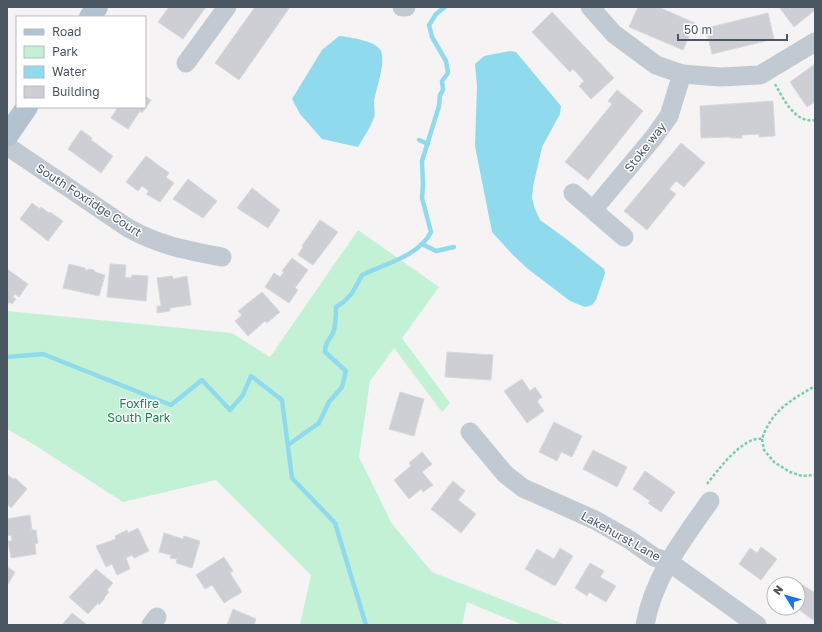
<svg xmlns="http://www.w3.org/2000/svg" width="822" height="632" font-family="'Golos Text',sans-serif">
	<style>
		.green { fill: #c3f1d5 }
		.water { fill: #90daee }
		.lines { fill: none; stroke-linecap: round; stroke-linejoin: round }
		.stream { stroke: #90daee; stroke-width: 4.5 }
		.building { fill: #cdcfd5; stroke: #d7d9de }
		.path { stroke: #7ad0a6; stroke-width: 2.5; stroke-dasharray: 3 2; stroke-linecap: butt }
		.minor { stroke: #c1cad2; stroke-width: 19 }
		.major { stroke: #b3c2d1; stroke-width: 22 }
		.labels { text-anchor: middle; dominant-baseline: central; stroke-width: 3; stroke-linejoin: round; paint-order: stroke }
		.street-label { font-size: 12px; fill: #4a5661; stroke: #fff }
		.park-label { font-size: 12px; fill: #17864f; stroke: #fff }
	</style>
	<rect width="100%" height="100%" fill="#f5f3f3"/>
	<polygon class="green" points="358,230 439,287 402,338 450,403 442,412 394,348 370,381 359,457 392,524 432,572 566,625 523,625 467,602 462,625 300,625 311,575 216,480 123,502 33,444 7,429 7,311 232,333 270,357"/>
	<g class="water">
		<path d="M339 36C349 37 377 41 381 51 386 64 376 88 374 102 374 108 376 115 373 120 369 130 363 138 358 147L322 139 300 114 292 99 322 50Z"/>
		<polygon points="510,51 516,52 561,106 560,114 542,147 533,187 532,198 535,209 540,220 565,238 604,269 605,273 596,300 592,305 585,307 570,301 528,269 514,256 492,232 475,146 477,86 475,64 484,56"/>
	</g>
	<g class="lines">
		<g class="stream">
			<polyline points="419,140 428,144"/>
			<polyline points="422,244 436,251 454,247"/>
			<polyline points="7,357 43,354 171,405 202,380 230,410 243,395 251,376 282,400 292,478 335,523 366,625"/>
			<path d="M288 445 319 423 329 402 342 387 346 371 325 352C325 342 329 341 333 333 336 325 336 316 336 307 351 298 354 290 362 275 385 264 419 256 431 232L422 198 423 185 422 161 439 106 440 95 443 90 442 81 448 73 446 61 432 37 429 25 436 14 445 7"/>
		</g>
	</g>
	<g class="building">
		<polygon points="169,7 206,7 183,39 158,22"/>
		<polygon points="255,7 290,7 239,80 215,63"/>
		<polygon points="638,7 658,7 695,23 683,50 629,27"/>
		<polygon points="779,7 815,7 815,10 794,27"/>
		<polygon points="552,12 614,78 591,99 579,86 584,81 573,69 570,72 532,32"/>
		<polygon points="768,13 774,39 712,54 706,28"/>
		<polygon points="815,64 815,102 807,107 790,82"/>
		<polygon points="617,90 643,111 588,180 565,162 612,104 608,101"/>
		<polygon points="145,96 151,100 142,113 140,111 128,129 111,118 118,107 145,107"/>
		<polygon points="773,101 775,136 759,137 759,134 742,135 742,138 730,138 730,137 701,138 700,106"/>
		<polygon points="81,130 92,138 91,140 113,156 101,173 68,149"/>
		<polygon points="681,143 705,163 684,187 676,181 669,189 676,194 647,230 624,211"/>
		<polygon points="146,156 169,173 166,177 174,183 160,202 146,194 149,191 142,186 138,191 126,182"/>
		<polygon points="188,179 217,201 203,218 173,199"/>
		<polygon points="252,188 280,210 268,228 237,208"/>
		<polygon points="32,203 40,209 41,207 49,213 50,212 63,221 48,241 20,219"/>
		<polygon points="320,220 338,232 313,265 298,255 303,247 302,246"/>
		<polygon points="292,258 308,270 295,288 298,290 289,303 265,287 274,273 280,277 284,272 282,271"/>
		<polygon points="69,264 85,268 85,270 87,270 89,269 94,270 95,272 105,275 99,296 63,288"/>
		<polygon points="110,264 126,265 125,277 131,278 132,275 148,276 146,301 107,297"/>
		<polygon points="7,269 28,284 19,297 15,294 13,297 16,299 12,304 9,302 7,306"/>
		<polygon points="172,276 173,279 187,276 191,305 170,308 170,311 157,313 157,306 161,306 157,278"/>
		<polygon points="262,292 280,312 267,323 265,321 248,336 235,321 242,315 238,311"/>
		<polygon points="447,352 493,355 491,380 445,377"/>
		<polygon points="522,379 530,391 535,387 542,397 537,401 544,411 527,423 504,391"/>
		<polygon points="400,392 424,399 414,436 389,429"/>
		<polygon points="554,422 582,436 572,457 561,452 557,461 539,452"/>
		<polygon points="593,450 627,467 617,487 583,469"/>
		<polygon points="422,452 432,464 422,472 433,485 423,492 421,489 409,499 394,480 411,466 409,463"/>
		<polygon points="645,471 675,492 661,512 648,503 650,501 633,489"/>
		<polygon points="7,474 13,479 15,478 27,489 11,508 7,504"/>
		<polygon points="453,481 465,491 458,500 476,514 461,533 431,509"/>
		<polygon points="30,515 32,530 36,530 38,543 35,544 36,554 11,558 8,541 12,541 11,535 7,536 7,519"/>
		<polygon points="138,528 149,551 134,558 132,555 126,558 130,569 117,575 112,564 106,567 96,546 116,539 115,536 127,530 128,533"/>
		<polygon points="164,533 183,539 184,536 200,541 192,568 176,563 177,559 170,558 171,555 159,552"/>
		<polygon points="761,547 777,559 761,580 739,564 750,548 757,553"/>
		<polygon points="560,548 573,556 555,586 525,569 537,549 554,559"/>
		<polygon points="224,557 233,571 230,573 242,592 224,603 212,585 205,589 196,575"/>
		<polygon points="590,563 604,571 600,577 616,586 606,602 589,592 587,596 575,588"/>
		<polygon points="7,567 15,572 7,586"/>
		<polygon points="96,569 113,583 107,590 109,592 104,598 105,598 99,605 98,603 88,614 69,597"/>
		<polygon points="797,581 815,593 815,617 813,620 798,609 796,612 790,608 798,608 798,584 795,584"/>
		<polygon points="233,609 256,619 254,625 227,625"/>
		<polygon points="72,613 87,625 62,625"/>
	</g>
	<g class="lines">
		<g class="path">
			<path d="M775 84C783 98 795 124 815 120"/>
			<polyline points="762,439 764,450 774,462 790,472 802,476 815,475"/>
			<path d="M707 484C718 470 743 436 762 439 771 411 791 400 815 386"/>
		</g>
		<g class="minor">
			<polyline points="402,7 406,7"/>
			<polyline points="590,7 614,34 656,65 682,74 720,77 760,75 815,42"/>
			<polyline points="186,63 227,7"/>
			<path d="M7 146 128 228C161 246 186 250 222 257"/>
			<polyline points="573,193 624,237"/>
			<polyline points="593,210 654,137 669,116 682,74"/>
			<polyline points="470,432 505,474 523,488 595,520 630,540 654,557 669,562 757,625"/>
			<polyline points="151,625 157,617"/>
			<path d="M645 625C653 578 683 539 710 501"/>
		</g>
		<g class="major">
			<polyline points="90,17 97,7"/>
			<polyline points="7,136 27,107"/>
		</g>
	</g>
	<g class="labels">
		<g class="street-label">
			<text transform="translate(645 147) rotate(-52)">Stoke way</text>
			<text transform="translate(89 200) rotate(33)">South Foxridge Court</text>
			<text transform="translate(621 536) rotate(29)">Lakehurst Lane</text>
		</g>
		<g class="park-label">
			<text x="139" y="403">Foxfire<tspan x="139" dy="14">South Park</tspan></text>
		</g>
	</g>
	<rect width="822" height="632" fill="none" stroke="#4a5661" stroke-width="16"/>
	<rect x="16" y="16" width="130" height="92" fill="#ffffff" stroke="#b7bbc0"/>
	<rect x="24" y="29" width="20" height="6" fill="#b3c2d1" stroke="#b7bbc0"/>
	<text x="52" y="36" font-size="12" fill="#4a5661">Road</text>
	<rect x="24" y="46" width="20" height="12" fill="#c3f1d5" stroke="#b7bbc0"/>
	<text x="52" y="56" font-size="12" fill="#4a5661">Park</text>
	<rect x="24" y="66" width="20" height="12" fill="#90daee" stroke="#b7bbc0"/>
	<text x="52" y="76" font-size="12" fill="#4a5661">Water</text>
	<rect x="24" y="86" width="20" height="12" fill="#cdcfd5" stroke="#b7bbc0"/>
	<text x="52" y="96" font-size="12" fill="#4a5661">Building</text>
	<g transform="translate(786 596) rotate(307)"><circle r="19" fill="#ffffff" stroke="#b7bbc0"/>
	<path d="M0-3L7 15L0 10L-7 15Z" fill="#1a73e8"/>
	<text y="-6" font-size="11" font-weight="bold" text-anchor="middle" fill="#4a5661">N</text>
	</g>
	<path d="M678 34v6h109v-6" fill="none" stroke="#4a5661" stroke-width="2"/>
	<text x="684" y="34" font-size="12" fill="#4a5661" stroke="#ffffff" stroke-width="3" paint-order="stroke">50 m</text>
</svg>
